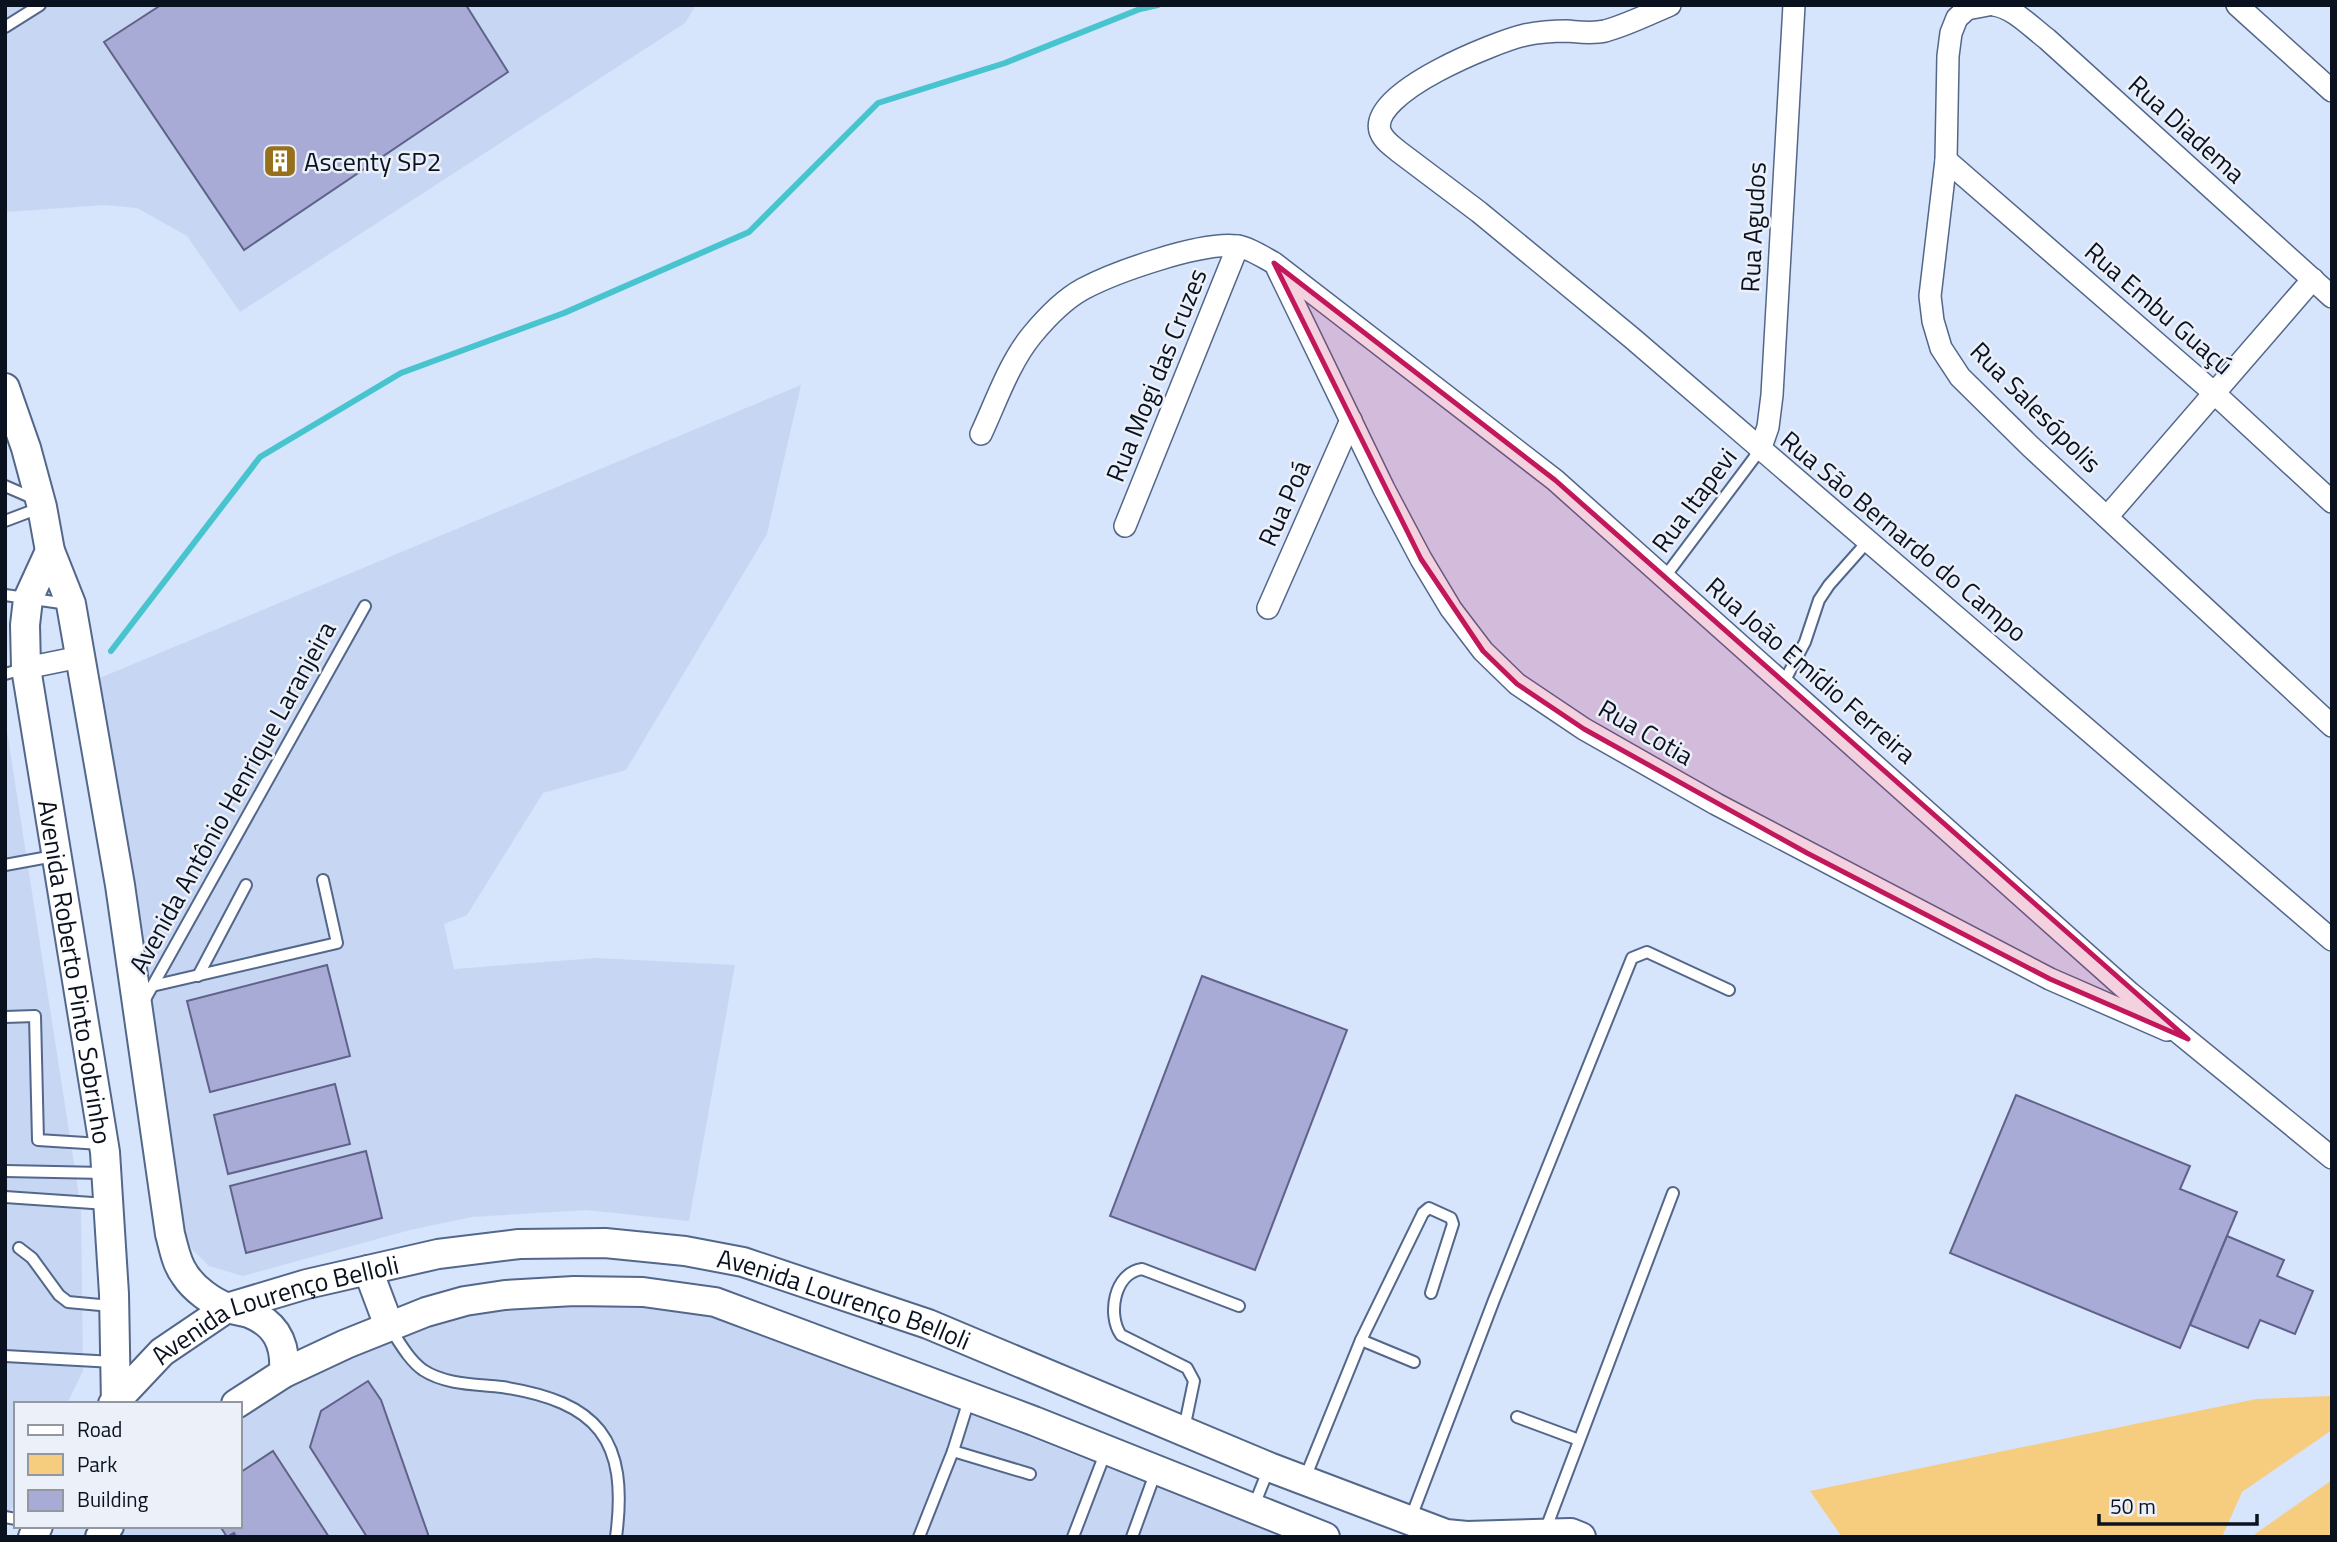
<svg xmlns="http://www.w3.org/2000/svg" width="2337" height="1542" font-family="'Titillium Web',sans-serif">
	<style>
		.built { fill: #c7d7f3 }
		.green { fill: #f6cd7f }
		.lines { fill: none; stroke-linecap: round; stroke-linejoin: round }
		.stream { stroke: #48c4ce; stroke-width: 6 }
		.building { fill: #a8abd6; stroke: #61628a; stroke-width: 2 }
		.lane-casing { stroke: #53678a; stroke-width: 14 }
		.street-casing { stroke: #53678a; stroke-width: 24 }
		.secondary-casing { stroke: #53678a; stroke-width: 32 }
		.lane { stroke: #fff; stroke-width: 10 }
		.street { stroke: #fff; stroke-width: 21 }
		.secondary { stroke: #fff; stroke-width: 28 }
		.marked { fill: #c2185b; fill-opacity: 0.2; stroke: #c2185b; stroke-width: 5; stroke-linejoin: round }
		.labels { text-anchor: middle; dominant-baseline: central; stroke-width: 5; stroke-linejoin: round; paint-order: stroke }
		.street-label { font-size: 26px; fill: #0a1220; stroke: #ecf0f9 }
		.poi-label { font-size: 26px; fill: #0a1220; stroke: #ecf0f9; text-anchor: start }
	</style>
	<rect width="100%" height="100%" fill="#d6e4fc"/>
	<g class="built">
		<polygon points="5,5 696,5 685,23 240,312 187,236 137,208 104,205 6,212"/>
		<polygon points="801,385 767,534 626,770 543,793 467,915 444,924 454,969 597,958 735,965 689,1221 586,1210 472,1217 410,1230 243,1276 209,1266 180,1237 95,680"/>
		<polygon points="5,718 81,1209 83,1371 67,1404 16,1404 16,1502 5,1517"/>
		<polygon points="601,1301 688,1311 782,1339 1282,1537 111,1537 119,1526 240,1526 240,1411 378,1336 501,1306"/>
	</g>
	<g class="green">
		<polygon points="2332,1396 2332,1430 2242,1492 2222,1537 1842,1537 1810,1491 2256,1399"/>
		<polygon points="2332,1480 2332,1537 2257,1537 2255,1534"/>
	</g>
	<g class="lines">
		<polyline class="stream" points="111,651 260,457 401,373 564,313 749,232 878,103 1005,63 1140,9 1158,5"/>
	</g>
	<g class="building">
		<polygon points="161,5 466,5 508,72 244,250 104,42"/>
		<polygon points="327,965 350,1056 210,1092 187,1001"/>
		<polygon points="1202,976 1347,1030 1255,1270 1110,1216"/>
		<polygon points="335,1084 350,1144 228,1174 214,1115"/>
		<polygon points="2016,1095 2190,1166 2180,1189 2237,1212 2180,1348 1950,1253"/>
		<polygon points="366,1151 382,1218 246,1253 230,1186"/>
		<polygon points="2227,1236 2284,1260 2277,1276 2313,1291 2295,1334 2260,1320 2248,1348 2190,1325"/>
		<polygon points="368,1381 381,1400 429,1537 367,1537 310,1447 321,1411"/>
		<polygon points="273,1451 329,1537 236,1537 234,1533 227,1537 220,1526 240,1526 241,1472"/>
	</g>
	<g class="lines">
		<g class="lane-casing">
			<g id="lane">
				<polyline points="5,27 40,5"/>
				<polyline points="5,486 35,499"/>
				<polyline points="5,521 42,507"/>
				<polyline points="1664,578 1760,450"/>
				<polyline points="5,595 68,604"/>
				<polyline points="5,674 26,668"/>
				<polyline points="1783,684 1805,642 1819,600 1829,585 1868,541"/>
				<polyline points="5,865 54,856"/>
				<polyline points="198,976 246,885"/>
				<polyline points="152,986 337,943 323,880"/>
				<polyline points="144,1001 365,606"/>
				<polyline points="5,1017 35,1016 38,1140 101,1144"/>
				<polyline points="5,1171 104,1173"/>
				<polyline points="5,1197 107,1204"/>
				<polyline points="19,1248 32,1258 59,1295 68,1302 111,1306"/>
				<path d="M390 1328C400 1343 409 1360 423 1370 446 1385 476 1384 502 1387 598 1402 629 1439 616 1537"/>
				<polyline points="1361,1340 1414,1362"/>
				<polyline points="5,1356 114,1362"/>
				<polyline points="969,1400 953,1451 1030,1474"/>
				<polyline points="1517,1417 1579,1440"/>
				<path d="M1184 1429 1194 1381 1187 1368 1121 1335C1107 1315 1114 1273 1142 1269L1239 1306"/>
				<polyline points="1305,1478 1361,1340 1423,1213 1429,1208 1451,1218 1453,1224 1431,1293"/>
				<polyline points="1253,1508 1269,1468"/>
				<polyline points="5,1517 16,1519"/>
				<polyline points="1410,1520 1494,1300 1632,958 1647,952 1729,990"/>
				<polyline points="1545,1531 1673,1193"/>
				<polyline points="919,1537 953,1451"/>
				<polyline points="1073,1537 1106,1451"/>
				<polyline points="1132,1537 1156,1471"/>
			</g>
		</g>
		<g class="street-casing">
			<g id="street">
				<path d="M1670 5C1649 14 1627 25 1605 31 1592 34 1580 32 1567 31 1553 31 1539 32 1525 35 1495 42 1369 92 1380 131 1383 140 1391 145 1398 151L1479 212 1632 338 2332 940"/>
				<polyline points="1988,5 1967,9 1957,18 1951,33 1948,56 1946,160 1930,296 1933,321 1941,348 1960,377 2031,447 2332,726"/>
				<path d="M1994 5C2014 8 2031 27 2047 39L2332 297"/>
				<polyline points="2237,5 2332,91"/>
				<polyline points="1946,160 2213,392 2332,502"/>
				<polyline points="1277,268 1384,489 1421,559 1451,609 1483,651 1517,684 1584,729 1716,804 2050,979 2167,1030"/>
				<path d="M981 434C996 402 1009 363 1032 335 1046 318 1063 300 1083 289 1115 272 1200 242 1236 246 1248 247 1263 257 1274 263L1555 480 2130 993 2332 1158"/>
				<polyline points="1760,450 1768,427 1772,395 1794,5"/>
				<polyline points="2107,517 2313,279"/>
				<polyline points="1125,526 1238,246"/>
				<polyline points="1268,608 1351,420"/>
				<polyline points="26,668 80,657"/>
			</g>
		</g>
		<g class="secondary-casing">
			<g id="secondary">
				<path d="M5 388 26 448 42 507 50 551 71 604 120 885 170 1234C174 1248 176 1263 185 1275 194 1289 212 1302 228 1308 235 1310 242 1311 249 1313 277 1324 286 1344 284 1373"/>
				<path id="s1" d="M50 551 28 599 25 625 26 668 105 1152 114 1294 116 1404"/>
				<polyline points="368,1270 389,1326"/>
				<path id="s2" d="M113 1404 162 1352 227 1308 307 1284 438 1254 519 1244 605 1243 685 1251 743 1262 928 1324 1269 1467 1446 1534 1467 1536 1571 1533 1581 1537"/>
				<polyline points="236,1404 284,1373 346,1344 426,1312 465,1301 505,1295 574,1291 643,1292 715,1302 1034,1421 1325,1537"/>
				<polyline points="33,1537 38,1526"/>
				<polyline points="100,1537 109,1526"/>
			</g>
		</g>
		<use href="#lane" class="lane"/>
		<use href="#street" class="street"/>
		<use href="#secondary" class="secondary"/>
	</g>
	<path class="marked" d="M1274 263 1555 480 2188 1039 2050 979 1807 853 1584 729 1517 684 1483 651 1421 559Z"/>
	<defs>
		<g id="building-square" transform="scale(1.75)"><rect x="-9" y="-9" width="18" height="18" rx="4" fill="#97701b" stroke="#ecf0f9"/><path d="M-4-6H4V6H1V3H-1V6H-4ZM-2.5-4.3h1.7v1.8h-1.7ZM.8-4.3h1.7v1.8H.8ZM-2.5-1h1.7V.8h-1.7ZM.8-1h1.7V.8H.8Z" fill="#fff"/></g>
	</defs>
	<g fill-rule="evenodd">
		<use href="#building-square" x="280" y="161"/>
	</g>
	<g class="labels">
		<g class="street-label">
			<text transform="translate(2187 129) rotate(42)">Rua Diadema</text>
			<text transform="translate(1753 227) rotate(-87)">Rua Agudos</text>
			<text transform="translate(2159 308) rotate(41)">Rua Embu Guaçú</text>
			<text transform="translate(1156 375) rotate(-68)">Rua Mogi das Cruzes</text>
			<text transform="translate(2036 407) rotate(45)">Rua Salesópolis</text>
			<text transform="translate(1694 500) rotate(-53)">Rua Itapevi</text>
			<text transform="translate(1284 503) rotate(-66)">Rua Poá</text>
			<text transform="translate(1904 536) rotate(40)">Rua São Bernardo do Campo</text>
			<text transform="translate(1811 670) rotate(41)">Rua João Emídio Ferreira</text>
			<text transform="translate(1646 732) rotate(30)">Rua Cotia</text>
			<text transform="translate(232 797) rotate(-61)">Avenida Antônio Henrique Laranjeira</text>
			<text stroke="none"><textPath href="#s1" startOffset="430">Avenida Roberto Pinto Sobrinho</textPath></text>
			<text stroke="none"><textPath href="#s2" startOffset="782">Avenida Lourenço Belloli</textPath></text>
			<text stroke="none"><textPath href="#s2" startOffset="194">Avenida Lourenço Belloli</textPath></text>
		</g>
		<g class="poi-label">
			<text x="304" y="161">Ascenty SP2</text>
		</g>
	</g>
	<rect width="2337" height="1542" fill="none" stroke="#0a1220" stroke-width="14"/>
	<rect x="14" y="1402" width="228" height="126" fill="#ecf0f9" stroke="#9297a2" stroke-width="2"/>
	<rect x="28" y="1425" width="35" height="10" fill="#ffffff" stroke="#9297a2" stroke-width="2"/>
	<text x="77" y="1437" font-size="21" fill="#0a1220">Road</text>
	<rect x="28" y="1454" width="35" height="21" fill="#f6cd7f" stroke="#9297a2" stroke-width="2"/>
	<text x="77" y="1472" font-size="21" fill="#0a1220">Park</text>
	<rect x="28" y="1490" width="35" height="21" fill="#a8abd6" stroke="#9297a2" stroke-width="2"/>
	<text x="77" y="1507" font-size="21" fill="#0a1220">Building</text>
	<path d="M2099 1514v10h158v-10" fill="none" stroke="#0a1220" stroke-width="3.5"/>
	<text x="2110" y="1514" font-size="21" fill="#0a1220" stroke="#ecf0f9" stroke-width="5" paint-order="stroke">50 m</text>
</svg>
